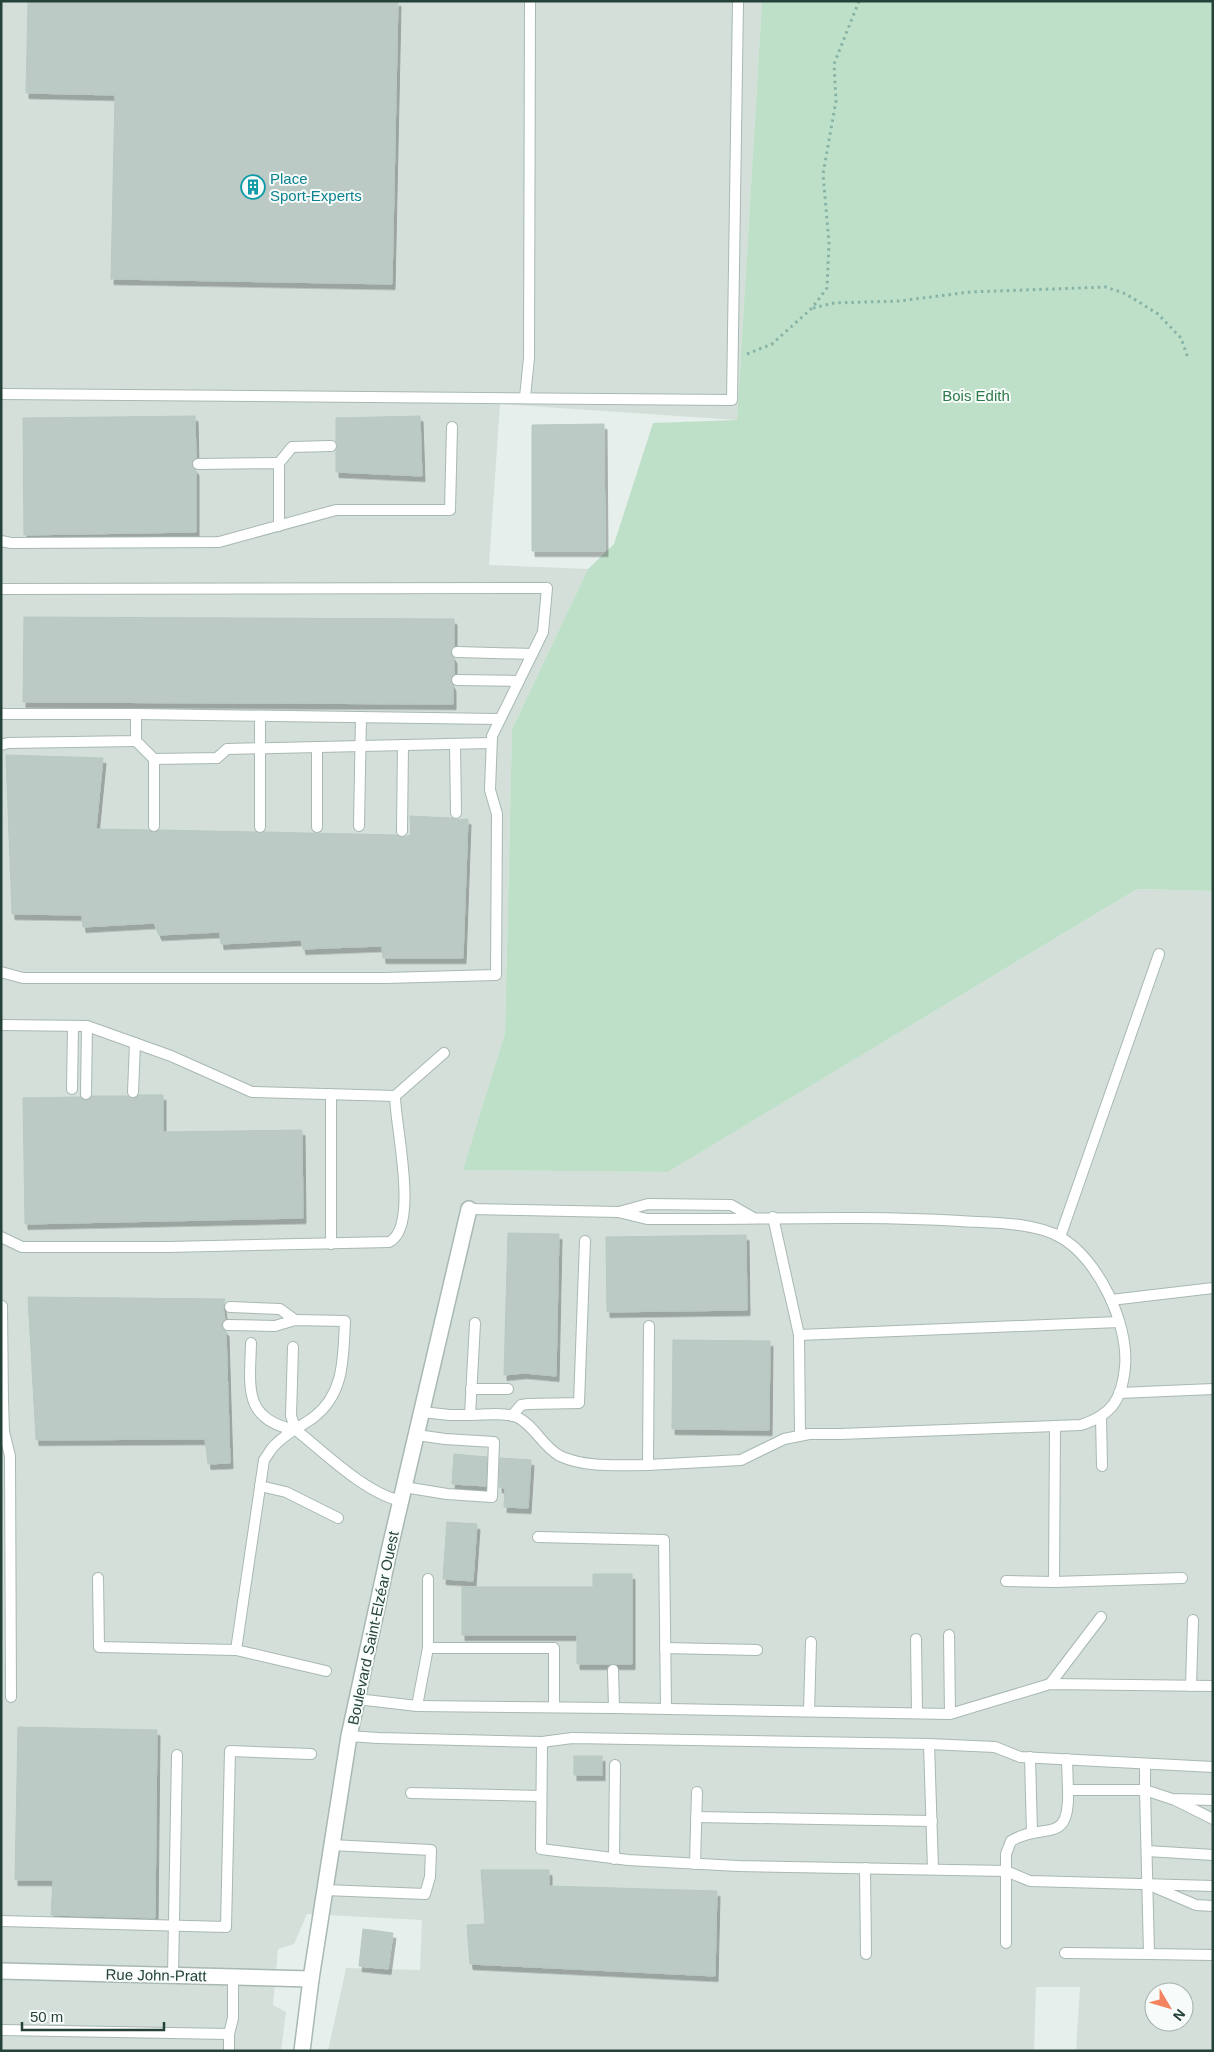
<svg xmlns="http://www.w3.org/2000/svg" width="1214" height="2052" font-family="Helvetica,sans-serif">
	<style>
		.built { fill: #d4dfda; fill-rule: evenodd }
		.green { fill: #bfe0c8 }
		.building { fill: #bbcac4; stroke: #b8c9c2; filter: url(#shadow) }
		.lines { fill: none; stroke-linecap: round; stroke-linejoin: round }
		.lane-casing { stroke: #a8b8b2; stroke-width: 12 }
		.street-casing { stroke: #a8b8b2; stroke-width: 18 }
		.path { stroke: #86b3a5; stroke-width: 3; stroke-dasharray: 2.5 4; stroke-linecap: butt }
		.lane { stroke: #fff; stroke-width: 10 }
		.street { stroke: #fff; stroke-width: 15 }
		.labels { text-anchor: middle; dominant-baseline: central; stroke-width: 4; stroke-linejoin: round; paint-order: stroke }
		.culture-label { font-size: 15px; fill: #0d838f; stroke: #f7fbf9; text-anchor: start }
		.park-label { font-size: 15px; fill: #2d7a4b; stroke: #f7fbf9 }
		.street-label { font-size: 15px; fill: #24423a; stroke: #f7fbf9 }
	</style>
	<defs>
		<filter id="shadow"><feDropShadow dx="3" dy="5.5" stdDeviation="0" flood-color="#0004"/></filter>
	</defs>
	<rect width="100%" height="100%" fill="#e6efeb"/>
	<path class="built" d="M1 1H762L737 420 500 404 489 565 588 569 512 729 505 1033 464 1170 668 1172 1137 889 1213 891V2051H1076L1080 1987H1036L1034 2051H328L346 1968 420 1970 422 1920 307 1914 294 1944 278 1949 273 2005 286 2012 281 2051H1ZM1154 1992H1184V2022H1154Z"/>
	<polygon class="green" points="762,1 1213,1 1213,891 1137,889 668,1172 463,1170 505,1033 512,729 588,569 614,544 653,423 737,420"/>
	<g class="building">
		<polygon points="28,1 398,1 392,284 111,279 115,95 26,93"/>
		<polygon points="195,416 196,458 191,464 196,470 196,532 24,535 23,418"/>
		<polygon points="420,416 422,476 336,472 336,451 338,446 336,442 336,418"/>
		<polygon points="604,424 605,551 532,551 532,425"/>
		<polygon points="24,617 454,619 454,646 450,652 454,658 454,674 450,680 453,686 453,704 23,702"/>
		<polygon points="6,755 103,758 96,829 149,830 154,833 159,830 256,832 260,834 264,832 396,835 402,838 411,835 410,816 451,818 456,820 468,819 463,958 383,958 382,946 303,949 301,940 221,944 220,932 159,935 154,923 83,927 82,915 12,914"/>
		<polygon points="139,1095 163,1095 163,1132 302,1130 303,1218 25,1224 23,1098 80,1097 86,1101 92,1096 127,1096 133,1099"/>
		<polygon points="508,1233 559,1234 556,1376 524,1373 504,1375"/>
		<polygon points="746,1235 747,1310 607,1312 606,1237"/>
		<polygon points="28,1297 225,1299 223,1307 225,1319 221,1325 226,1331 230,1463 208,1464 205,1439 36,1440"/>
		<polygon points="673,1340 770,1341 769,1430 672,1429"/>
		<polygon points="454,1454 487,1457 486,1486 452,1484"/>
		<polygon points="500,1458 531,1460 528,1508 504,1507 505,1488 499,1487"/>
		<polygon points="447,1522 477,1524 473,1581 443,1579"/>
		<polygon points="593,1574 632,1574 632,1664 577,1664 577,1635 462,1635 462,1587 593,1587"/>
		<polygon points="18,1727 157,1730 155,1918 51,1915 53,1880 15,1880"/>
		<rect x="574" y="1756" width="28" height="19"/>
		<polygon points="481,1870 549,1870 549,1886 717,1891 715,1976 470,1964 467,1925 485,1924"/>
		<polygon points="363,1929 393,1933 388,1969 359,1966"/>
	</g>
	<g class="lines">
		<g class="lane-casing">
			<g id="lane">
				<polyline points="1,394 732,400 738,1"/>
				<polyline points="525,397 529,358 530,1"/>
				<polyline points="279,463 292,447 331,446"/>
				<polyline points="198,464 279,463 279,526"/>
				<polyline points="1,541 11,543 219,542 336,510 450,510 452,427"/>
				<polyline points="1,589 547,588 543,632 492,736 490,790 497,814 496,975 385,978 23,978 1,972"/>
				<polyline points="457,652 532,654"/>
				<polyline points="457,680 519,681"/>
				<polyline points="1,714 136,714 136,741 8,743 1,745"/>
				<polyline points="136,714 499,719"/>
				<polyline points="136,741 154,759 217,758 227,749 491,743"/>
				<polyline points="455,744 456,813"/>
				<polyline points="317,747 317,827"/>
				<polyline points="154,759 154,826"/>
				<polyline points="359,826 361,717"/>
				<polyline points="260,827 260,716"/>
				<polyline points="402,831 403,745"/>
				<path d="M1 1025 87 1026 171 1056 252 1092 395 1096C395 1125 420 1228 389 1242L168 1247H22L1 1237"/>
				<polyline points="72,1089 73,1026"/>
				<polyline points="133,1092 135,1043"/>
				<polyline points="86,1094 87,1026"/>
				<polyline points="395,1096 444,1053"/>
				<path d="M469 1209 618 1212 647 1219C752 1220 856 1215 960 1221 991 1223 1034 1222 1060 1237 1098 1258 1129 1324 1125 1367 1122 1399 1112 1415 1081 1425L840 1434H809L784 1439 741 1460 648 1465"/>
				<polyline points="619,1212 648,1204 731,1205 752,1217"/>
				<polyline points="773,1217 799,1335 800,1435"/>
				<polyline points="1060,1237 1159,954"/>
				<polyline points="331,1244 331,1094"/>
				<polyline points="1111,1300 1213,1288"/>
				<polyline points="2,1306 3,1401"/>
				<polyline points="230,1307 280,1309 295,1320"/>
				<path d="M228 1325 275 1326 295 1320 345 1321C343 1357 345 1393 314 1417 302 1426 286 1433 276 1444 271 1448 268 1455 264 1460L236 1650"/>
				<polyline points="799,1335 1119,1322"/>
				<path d="M251 1343C250 1386 242 1420 296 1430"/>
				<path d="M293 1347 291 1416 296 1430C325 1453 365 1493 401 1501"/>
				<polyline points="471,1389 508,1389"/>
				<polyline points="1119,1393 1213,1389"/>
				<polyline points="1,1401 3,1401 4,1432 10,1456 11,1697"/>
				<polyline points="422,1412 450,1415 470,1415 475,1323"/>
				<path d="M470 1415C484 1415 503 1412 517 1417 534 1425 543 1447 560 1456 586 1468 620 1465 648 1465L649 1326"/>
				<polyline points="512,1416 521,1405 528,1404 579,1403 585,1241"/>
				<polyline points="1101,1416 1102,1466"/>
				<polyline points="260,1486 286,1492 338,1518"/>
				<polyline points="404,1487 447,1494 492,1497 494,1442 445,1439 417,1435"/>
				<polyline points="538,1537 664,1540 666,1709"/>
				<polyline points="98,1578 99,1647 236,1650 326,1671"/>
				<polyline points="1006,1581 1054,1582 1182,1578"/>
				<polyline points="1054,1582 1055,1427"/>
				<polyline points="949,1635 950,1714"/>
				<polyline points="916,1639 917,1713"/>
				<polyline points="428,1648 554,1648 554,1707"/>
				<polyline points="665,1648 757,1650"/>
				<polyline points="1050,1684 1101,1617"/>
				<polyline points="1191,1686 1193,1620"/>
				<polyline points="357,1699 417,1706 428,1648 428,1579"/>
				<polyline points="417,1706 614,1708 613,1670"/>
				<polyline points="614,1708 950,1714 1050,1684 1213,1686"/>
				<polyline points="809,1711 811,1642"/>
				<polyline points="349,1736 378,1738 542,1742 541,1849 628,1860 738,1866 1006,1871 1030,1881 1213,1886"/>
				<polyline points="542,1742 572,1738 929,1744 933,1869"/>
				<polyline points="929,1744 995,1747 1020,1757 1213,1767"/>
				<polyline points="1030,1757 1032,1833"/>
				<polyline points="1067,1759 1068,1790"/>
				<polyline points="1145,1764 1145,1790 1172,1799 1213,1800"/>
				<polyline points="411,1793 541,1796"/>
				<polyline points="1175,1800 1213,1819"/>
				<polyline points="696,1817 932,1821"/>
				<polyline points="1147,1851 1213,1855"/>
				<polyline points="614,1859 615,1765"/>
				<polyline points="695,1864 697,1792"/>
				<polyline points="865,1868 866,1954"/>
				<polyline points="1154,1887 1196,1905 1213,1906"/>
				<polyline points="325,1890 425,1894 430,1877 431,1850 331,1845"/>
				<polyline points="1,1921 226,1927 230,1751 311,1754"/>
				<path d="M1006 1943V1854L1011 1841C1044 1821 1070 1847 1068 1790H1145L1149 1954 1213 1955"/>
				<polyline points="1065,1953 1149,1954"/>
				<polyline points="173,1975 177,1755"/>
				<polyline points="1,2030 229,2034"/>
				<polyline points="229,2051 229,2034 233,2018 233,1976"/>
			</g>
		</g>
		<g class="street-casing">
			<g id="street">
				<polyline points="1,1971 311,1979"/>
				<polyline points="302,2051 311,1979 349,1736 390,1547 469,1209"/>
			</g>
		</g>
		<g class="path">
			<polyline points="813,308 834,303 899,301 970,292 1106,287 1126,294 1158,314 1181,338 1188,358"/>
			<polyline points="747,354 772,344 812,308 827,288 829,243 823,174 836,101 834,64 859,1"/>
		</g>
		<use href="#lane" class="lane"/>
		<use href="#street" class="street"/>
	</g>
	<defs>
		<g id="building-ring" transform="scale(1.25)"><circle r="9.5" fill="#f7fbf9" stroke="#0f9aa8" stroke-width="1.5"/><path d="M-4-6H4V6H1V3H-1V6H-4ZM-2.5-4.3h1.7v1.8h-1.7ZM.8-4.3h1.7v1.8H.8ZM-2.5-1h1.7V.8h-1.7ZM.8-1h1.7V.8H.8Z" fill="#0f9aa8"/></g>
	</defs>
	<g fill-rule="evenodd">
		<use href="#building-ring" x="253" y="187"/>
	</g>
	<g class="labels">
		<g class="culture-label">
			<text x="270" y="178">Place<tspan x="270" dy="17">Sport-Experts</tspan></text>
		</g>
		<g class="park-label">
			<text x="976" y="395">Bois Edith</text>
		</g>
		<g class="street-label">
			<text transform="translate(373 1628) rotate(-78)">Boulevard Saint-Elzéar Ouest</text>
			<text transform="translate(156 1975) rotate(1)">Rue John-Pratt</text>
		</g>
	</g>
	<rect width="1214" height="2052" fill="none" stroke="#24423a" stroke-width="5"/>
	<g transform="translate(1169 2007) rotate(128)"><circle r="24" fill="#f7fbf9" stroke="#a3b1ad"/>
	<path d="M0-4L9 19L0 12L-9 19Z" fill="#f4845f"/>
	<text y="-8" font-size="14" font-weight="bold" text-anchor="middle" fill="#24423a">N</text>
	</g>
	<path d="M22 2022v8h142v-8" fill="none" stroke="#24423a" stroke-width="2.5"/>
	<text x="30" y="2022" font-size="15" fill="#24423a" stroke="#f7fbf9" stroke-width="4" paint-order="stroke">50 m</text>
</svg>
